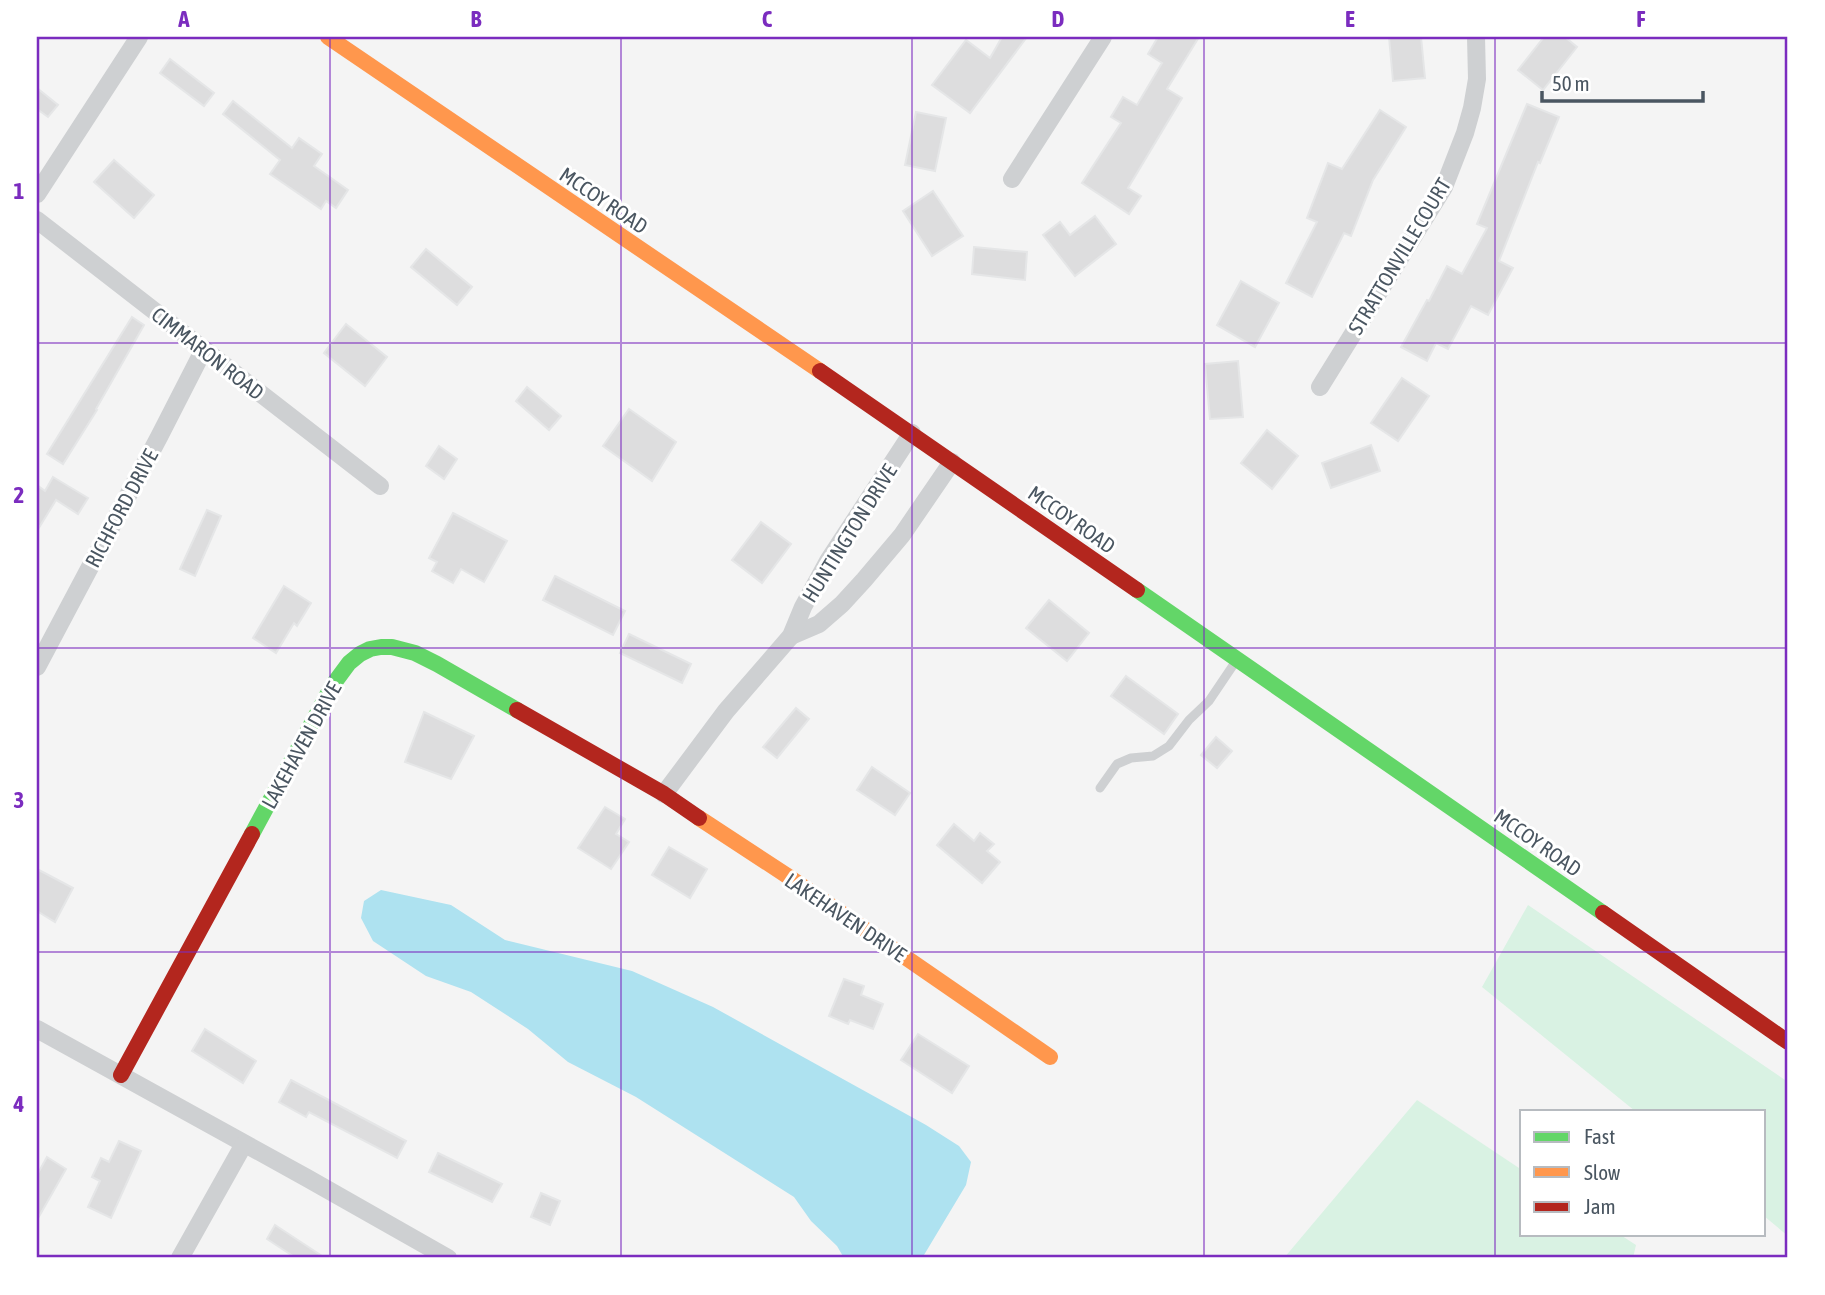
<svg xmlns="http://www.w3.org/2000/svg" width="1825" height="1295" font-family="'Asap Condensed',sans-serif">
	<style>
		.green { fill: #d9f2e3 }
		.water { fill: #aee2f0 }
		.building { fill: #ddddde; stroke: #e5e6e7; stroke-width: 2 }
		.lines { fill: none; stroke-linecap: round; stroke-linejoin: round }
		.lane { stroke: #ced0d2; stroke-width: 9 }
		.street { stroke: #ced0d2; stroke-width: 18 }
		.fast { stroke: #63d668; stroke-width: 16 }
		.slow { stroke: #ff974d; stroke-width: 16 }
		.jam { stroke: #b3261e; stroke-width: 16 }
		.grid { fill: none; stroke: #7b2cbf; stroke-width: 2; stroke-opacity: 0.55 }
		.labels { text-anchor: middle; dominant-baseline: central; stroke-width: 6; stroke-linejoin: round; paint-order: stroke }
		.street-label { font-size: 21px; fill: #4a5661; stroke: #fff }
		.neatline { fill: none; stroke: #7b2cbf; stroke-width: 2.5 }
		.grid-label { font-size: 23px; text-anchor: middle; font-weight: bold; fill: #7b2cbf }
	</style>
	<rect width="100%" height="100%" fill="#f4f4f4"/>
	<g class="green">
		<polygon points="1528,905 1788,1082 1788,1236 1764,1216 1764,1111 1635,1111 1482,987"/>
		<polygon points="1417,1100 1522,1170 1522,1234 1619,1234 1636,1245 1633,1258 1284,1258"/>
	</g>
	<polygon class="water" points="381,890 451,905 505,940 632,971 713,1007 926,1125 959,1146 971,1162 966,1185 924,1255 920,1258 844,1258 837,1246 811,1221 794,1197 636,1097 568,1062 528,1029 471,992 426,976 373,941 361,918 364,901"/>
	<g class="building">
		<polygon points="1002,37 1027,37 970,113 932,85 966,40 990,58"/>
		<polygon points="1158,37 1199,37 1167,89 1182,98 1128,188 1141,196 1129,214 1082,183 1121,123 1111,117 1123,97 1137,105 1162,63 1148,54"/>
		<polygon points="1389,37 1421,37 1425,78 1393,81"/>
		<polygon points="1544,37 1565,37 1577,47 1543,90 1518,70"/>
		<polygon points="170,59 214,93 204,106 160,73"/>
		<polygon points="37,88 58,105 48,117 37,109"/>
		<polygon points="233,101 292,148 299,138 322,154 314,166 348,190 336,208 326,201 321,209 270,174 280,160 223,114"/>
		<polygon points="1527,104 1559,117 1540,163 1538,162 1499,261 1513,268 1488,315 1471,306 1448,349 1436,343 1427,361 1401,347 1427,300 1429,301 1447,266 1462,274 1487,228 1477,224"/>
		<polygon points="1380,110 1406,127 1373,180 1351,236 1344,233 1312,297 1286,283 1317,222 1307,218 1328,163 1342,169"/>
		<polygon points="916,112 946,118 935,171 905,165"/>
		<polygon points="114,160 154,195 134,218 94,182"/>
		<polygon points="933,191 963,236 932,256 903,211"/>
		<polygon points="1095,216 1116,244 1075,276 1043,235 1060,222 1070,235"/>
		<polygon points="974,247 1027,252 1025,280 972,274"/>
		<polygon points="426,249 472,287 457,305 411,267"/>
		<polygon points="1241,281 1279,303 1255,347 1217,325"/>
		<polygon points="132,317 144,325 96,409 97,410 63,464 47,454"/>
		<polygon points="346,324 387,357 365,386 324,353"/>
		<polygon points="1238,361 1243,417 1210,419 1205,364"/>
		<polygon points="1402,378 1429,396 1398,441 1371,423"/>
		<polygon points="527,387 561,416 549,430 516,401"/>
		<polygon points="629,409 676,442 652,481 603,446"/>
		<polygon points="1267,430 1298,456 1272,489 1241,463"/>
		<polygon points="1371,445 1380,471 1331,488 1322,463"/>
		<polygon points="439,446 457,459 444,479 426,466"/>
		<polygon points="53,477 88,498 78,514 56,500 37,531 37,485 45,491"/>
		<polygon points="207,510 221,516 195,576 180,569"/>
		<polygon points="453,513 507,541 484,582 461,569 453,583 432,571 437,562 429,558"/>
		<polygon points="761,522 791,544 762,583 732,560"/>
		<polygon points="555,576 625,611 613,635 543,600"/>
		<polygon points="284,586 311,603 297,626 294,623 276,653 253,638"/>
		<polygon points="1049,600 1089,633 1067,661 1026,628"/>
		<polygon points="629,634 691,664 682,683 620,653"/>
		<polygon points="1126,676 1178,714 1164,734 1111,696"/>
		<polygon points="796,708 809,719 777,758 763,747"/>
		<polygon points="424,712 474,736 451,779 405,762"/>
		<polygon points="1216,737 1232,751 1217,768 1201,755"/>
		<polygon points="872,767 910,793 895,815 857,790"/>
		<polygon points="605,807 625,819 616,834 629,842 611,869 578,848"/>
		<polygon points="954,824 974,841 980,833 994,844 987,851 1000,862 982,883 937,845"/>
		<polygon points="669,847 707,869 690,898 652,875"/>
		<polygon points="37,869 73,888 55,922 37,911"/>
		<polygon points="844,979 864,986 861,995 883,1004 873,1029 850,1020 848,1024 829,1016"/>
		<polygon points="205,1029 256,1061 243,1083 192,1051"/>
		<polygon points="918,1034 969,1066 952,1093 901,1060"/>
		<polygon points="291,1080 406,1141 397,1158 309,1112 306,1117 279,1102"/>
		<polygon points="119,1141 141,1151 111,1218 88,1207 100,1181 92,1177 101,1158 109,1162"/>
		<polygon points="438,1153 502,1184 492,1202 429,1172"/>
		<polygon points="47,1157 66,1169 37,1220 37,1175"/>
		<polygon points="541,1193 560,1201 550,1225 531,1217"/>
		<polygon points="275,1225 325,1258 296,1258 267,1239"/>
	</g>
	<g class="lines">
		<polyline class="lane" points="1100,788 1117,764 1131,758 1153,756 1169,746 1189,720 1209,701 1236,661"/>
		<g class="street">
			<polyline points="1012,179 1103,37"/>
			<polyline points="37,194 139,37"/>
			<polyline points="37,220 380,486"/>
			<polyline points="1320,387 1444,187 1465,133 1472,108 1477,79 1476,37"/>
			<polyline points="791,636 819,624 842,604 864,580 902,535 952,462"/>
			<polyline points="37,667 159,437 204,349"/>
			<polyline points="664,794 726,711 791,636 803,607 828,561 912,433"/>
			<polyline points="37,1029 307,1178 448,1258"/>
			<polyline points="180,1258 244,1144"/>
		</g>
		<g class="fast">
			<polyline points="1137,590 1603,913"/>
			<polyline points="252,834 332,686 349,663 360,654 370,649 381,647 392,647 415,653 437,664 517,710"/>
		</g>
		<g class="slow">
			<polyline points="328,37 820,371"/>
			<polyline points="699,818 789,877 1050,1057"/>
		</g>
		<g class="jam">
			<polyline points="820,371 1137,590"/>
			<polyline points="517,710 664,794 699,818"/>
			<polyline points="1603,913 1788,1042"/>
			<polyline points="121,1075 252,834"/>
		</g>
	</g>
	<path class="grid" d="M330 37V1258M621 37V1258M912 37V1258M1204 37V1258M1495 37V1258M37 343H1788M37 648H1788M37 952H1788"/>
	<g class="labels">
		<g class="street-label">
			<text transform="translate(604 200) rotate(34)">MCCOY ROAD</text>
			<text transform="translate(1399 256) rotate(-59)">STRATTONVILLE COURT</text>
			<text transform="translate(208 353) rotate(38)">CIMMARON ROAD</text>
			<text transform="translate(121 508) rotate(-62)">RICHFORD DRIVE</text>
			<text transform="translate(1072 519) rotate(35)">MCCOY ROAD</text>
			<text transform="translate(849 533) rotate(-58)">HUNTINGTON DRIVE</text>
			<text transform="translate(301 745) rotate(-61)">LAKEHAVEN DRIVE</text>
			<text transform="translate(1538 842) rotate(35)">MCCOY ROAD</text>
			<text transform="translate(846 917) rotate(34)">LAKEHAVEN DRIVE</text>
		</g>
	</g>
	<rect width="1825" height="1295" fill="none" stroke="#ffffff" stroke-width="77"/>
	<rect x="1520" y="1110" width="245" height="126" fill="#ffffff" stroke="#b7bbc0" stroke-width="2"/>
	<rect x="1534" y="1132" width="35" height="10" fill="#63d668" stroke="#b7bbc0" stroke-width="2"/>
	<text x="1584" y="1144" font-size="21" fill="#4a5661">Fast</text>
	<rect x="1534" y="1167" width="35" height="10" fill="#ff974d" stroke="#b7bbc0" stroke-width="2"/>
	<text x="1584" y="1180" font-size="21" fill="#4a5661">Slow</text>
	<rect x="1534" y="1202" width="35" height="10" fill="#b3261e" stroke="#b7bbc0" stroke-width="2"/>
	<text x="1584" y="1214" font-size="21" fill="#4a5661">Jam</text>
	<path d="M1542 91v10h161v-10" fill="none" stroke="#4a5661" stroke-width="3.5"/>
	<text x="1552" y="91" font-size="21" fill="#4a5661" stroke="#ffffff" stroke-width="5" paint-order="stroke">50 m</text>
	<rect x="38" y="38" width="1748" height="1218" class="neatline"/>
	<g class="grid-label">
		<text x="184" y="27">A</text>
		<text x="476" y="27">B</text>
		<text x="767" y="27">C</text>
		<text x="1058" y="27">D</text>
		<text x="1350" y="27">E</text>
		<text x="1641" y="27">F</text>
		<text x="19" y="199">1</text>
		<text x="19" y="503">2</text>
		<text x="19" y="808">3</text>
		<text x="19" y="1112">4</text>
	</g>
</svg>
